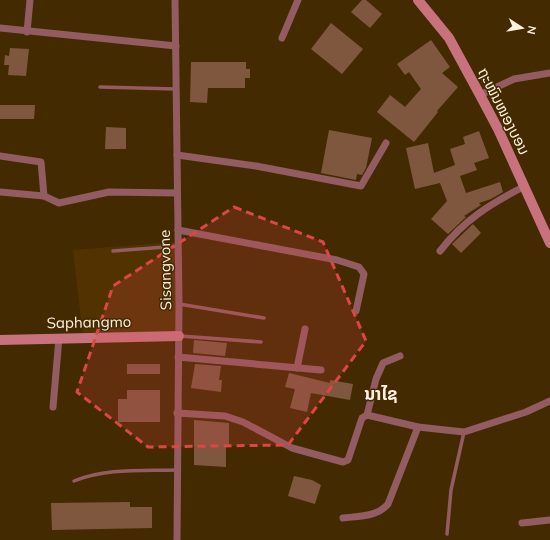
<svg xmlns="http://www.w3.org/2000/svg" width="550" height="540" font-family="Mulish,'Noto Sans Lao',sans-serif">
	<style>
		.built { fill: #523300 }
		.building { fill: #7f573e }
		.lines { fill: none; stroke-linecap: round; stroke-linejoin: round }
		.lane { stroke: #925c62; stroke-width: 3.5 }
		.street { stroke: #925c62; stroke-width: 7 }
		.secondary { stroke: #c8727d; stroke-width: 10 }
		.marked { fill: #dc4644; fill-opacity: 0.2; stroke: #dc4644; stroke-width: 3; stroke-dasharray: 8 5; stroke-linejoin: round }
		.labels { text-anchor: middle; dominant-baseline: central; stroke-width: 3; stroke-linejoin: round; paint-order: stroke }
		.street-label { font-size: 15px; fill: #fef1e0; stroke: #442a01 }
		.quarter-label { font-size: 17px; font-weight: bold; fill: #fef1e0; stroke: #442a01 }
	</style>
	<rect width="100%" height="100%" fill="#442a01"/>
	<polygon class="built" points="175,242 177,333 83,336 73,250"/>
	<g class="building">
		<polygon points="362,0 366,0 382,14 370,28 351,12"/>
		<polygon points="331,23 363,49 342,74 311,49"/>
		<polygon points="431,40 450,67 442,73 458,87 437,111 438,112 414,142 377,112 390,95 405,107 421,89 409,72 405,75 397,64"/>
		<polygon points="10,48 29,49 26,76 8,75 9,65 4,65 5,55 9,56"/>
		<polygon points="191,62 246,62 246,69 250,69 250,78 245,78 245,88 208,88 207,103 190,102"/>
		<polygon points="0,105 35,105 34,119 0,119"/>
		<polygon points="106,127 126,128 126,149 105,149"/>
		<polygon points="329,130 372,138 366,168 362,175 357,174 356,180 321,173"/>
		<polygon points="479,131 489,158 474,163 477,170 460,176 466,193 500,182 503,192 491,199 479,203 481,205 464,216 466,217 448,234 431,219 447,201 440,183 415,189 406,148 428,143 434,173 455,165 450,149 465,144 463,137"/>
		<polygon points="473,224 481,233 461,253 452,244"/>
		<polygon points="194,340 227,343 225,356 193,353"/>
		<rect x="127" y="364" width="33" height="10"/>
		<polygon points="195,364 221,366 219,380 222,380 221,392 191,388"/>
		<polygon points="289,373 330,383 330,380 353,384 350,400 311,393 307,412 290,408 295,389 285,387"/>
		<polygon points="127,390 160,390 160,422 118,422 118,399 127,399"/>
		<polygon points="194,420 229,423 229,447 226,447 226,467 194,465"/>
		<polygon points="294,476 312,480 321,485 315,504 288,496"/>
		<polygon points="130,502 130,507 152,507 152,528 52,530 51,503"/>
	</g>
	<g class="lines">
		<g class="lane">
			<polyline points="100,87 176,89"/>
			<polyline points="113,251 178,246"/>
			<polyline points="179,304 264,318"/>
			<polyline points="180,336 261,342"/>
			<path d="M74 481C105 468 143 471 176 470"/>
			<polyline points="447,534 451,490 464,432"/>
		</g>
		<g class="street">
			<polyline points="175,0 179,304 177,540"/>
			<polyline points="0,28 176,46"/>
			<polyline points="27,32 30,0"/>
			<polyline points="282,38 298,0"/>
			<polyline points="480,95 514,79 550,73"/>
			<polyline points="177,155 256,166 361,186 386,143"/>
			<polyline points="0,156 41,162 44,196"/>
			<polyline points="0,192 44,196 59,203 109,192 177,193"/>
			<polyline points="178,230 337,260 359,267 364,274 356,311"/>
			<path d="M440 251C464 220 490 204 525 186"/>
			<polyline points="178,357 321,370"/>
			<polyline points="297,368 305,329"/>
			<polyline points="53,407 59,338"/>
			<polyline points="177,413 225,416 243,422 292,448 343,462 348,460 362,418 367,415 418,427 464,432 526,412 550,401"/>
			<polyline points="367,415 376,379 383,363 400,356"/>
			<path d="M343 518C359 516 377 517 388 504L418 427"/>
			<polyline points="522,523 550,520"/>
		</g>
		<g class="secondary">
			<polyline points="418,0 449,38 480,95 498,129 550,243"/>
			<polyline points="0,340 179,336"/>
		</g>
	</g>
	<path class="marked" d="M234 207 323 242 366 341 288 445 148 447 77 392 113 286Z"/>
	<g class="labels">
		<g class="street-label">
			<text transform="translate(504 111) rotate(63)">ຖະໜົນໜອງບອນ</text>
			<text transform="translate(165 270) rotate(-91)">Sisangvone</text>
			<text transform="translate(89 322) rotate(-1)">Saphangmo</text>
		</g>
		<g class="quarter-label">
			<text x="381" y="393">ນາໄຊ</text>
		</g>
	</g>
	<g transform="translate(522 28) rotate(102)" stroke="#442a01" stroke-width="3" paint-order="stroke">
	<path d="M0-3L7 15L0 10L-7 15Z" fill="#fef1e0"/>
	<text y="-6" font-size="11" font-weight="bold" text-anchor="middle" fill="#fef1e0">N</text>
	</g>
</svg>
